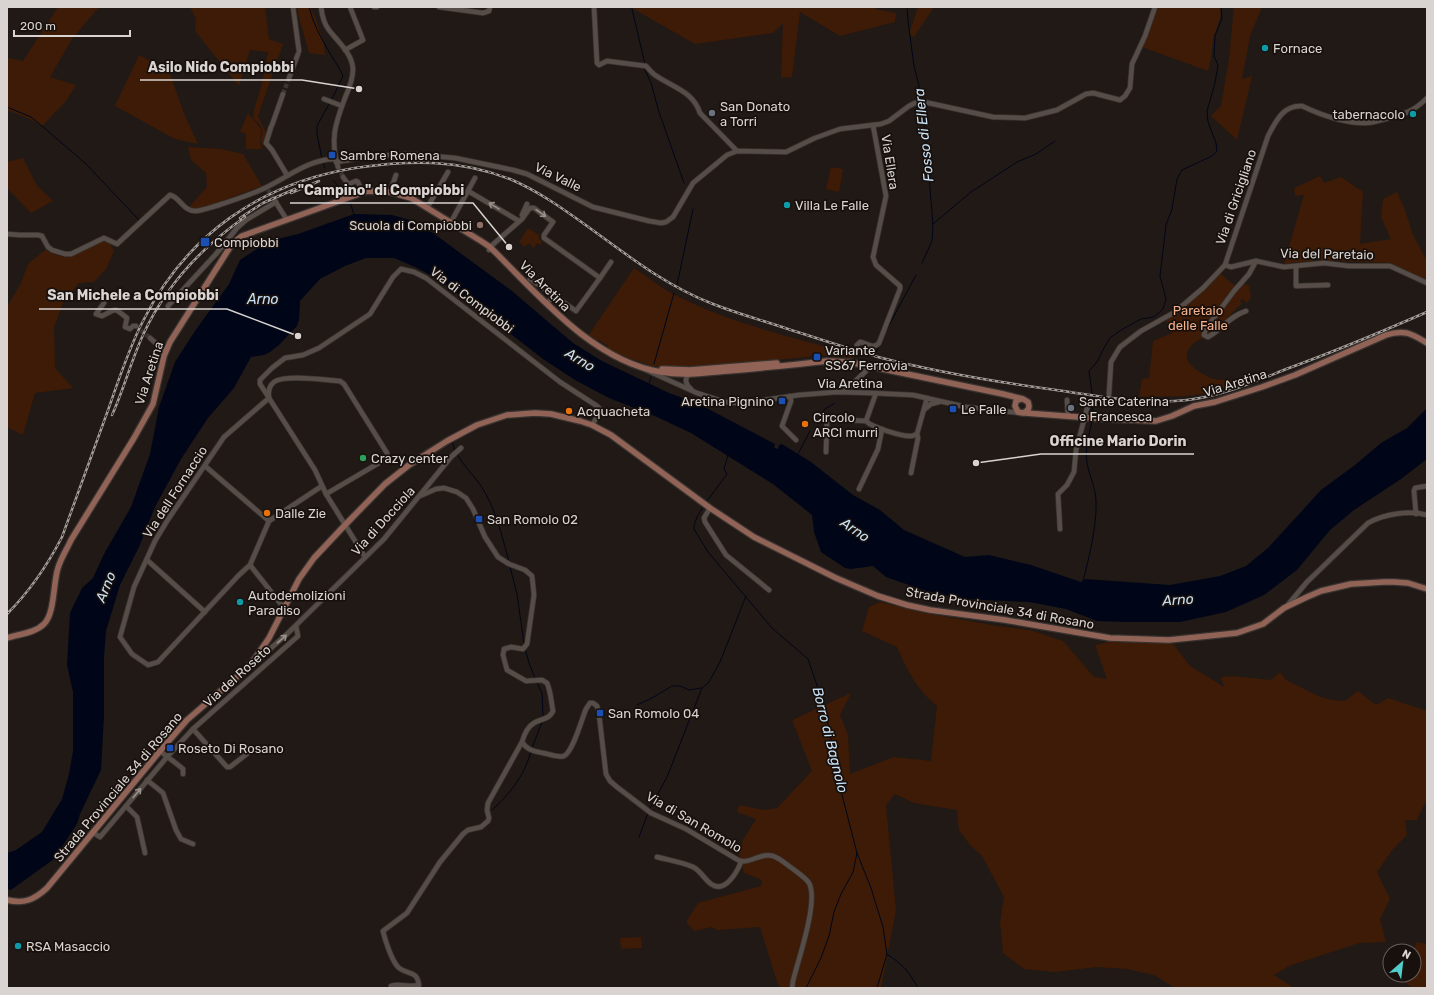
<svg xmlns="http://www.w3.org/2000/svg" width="1434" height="995" font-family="Rubik,sans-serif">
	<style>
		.green { fill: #3d1b06 }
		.water { fill: #000618 }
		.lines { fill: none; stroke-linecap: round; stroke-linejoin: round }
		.stream { stroke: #000618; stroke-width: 1 }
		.minor-tunnel { stroke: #3d3531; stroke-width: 4.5; stroke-dasharray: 4.5 2; stroke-linecap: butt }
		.minor-casing { stroke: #383330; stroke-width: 6 }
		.major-casing { stroke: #383330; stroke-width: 8 }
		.minor { stroke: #564d48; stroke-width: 4.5 }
		.major { stroke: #916356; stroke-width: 5.5 }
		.rail-casing { stroke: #a49e9b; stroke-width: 2.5 }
		.rail { stroke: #17100d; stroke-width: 1; stroke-dasharray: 3; stroke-linecap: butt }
		.oneway { stroke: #98908c }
		.culture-dot { fill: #0f9aa8; stroke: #17100d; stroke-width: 1.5 }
		.worship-dot { fill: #6b7280; stroke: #17100d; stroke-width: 1.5 }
		.transit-dot { fill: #1a4fb4; stroke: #17100d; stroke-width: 1.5 }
		.education-dot { fill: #8d6e63; stroke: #17100d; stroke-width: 1.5 }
		.food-dot { fill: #e8710a; stroke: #17100d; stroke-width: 1.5 }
		.leisure-dot { fill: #2e9e5b; stroke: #17100d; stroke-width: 1.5 }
		.labels { text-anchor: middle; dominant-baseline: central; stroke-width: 3.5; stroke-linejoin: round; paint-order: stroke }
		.poi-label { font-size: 13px; fill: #d9d4d1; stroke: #17100d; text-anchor: start }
		.street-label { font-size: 13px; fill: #d9d4d1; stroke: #17100d }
		.park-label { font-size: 13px; fill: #f5b18b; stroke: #17100d }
		.water-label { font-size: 14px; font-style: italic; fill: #cae2f6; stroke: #17100d }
		.leader { fill: none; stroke: #d9d4d1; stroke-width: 1.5 }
		.callout-dot { fill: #d9d4d1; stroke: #17100d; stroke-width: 1.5 }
		.callout-label { font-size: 14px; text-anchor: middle; font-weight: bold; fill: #d9d4d1; stroke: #17100d; stroke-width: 3.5; stroke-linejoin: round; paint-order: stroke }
	</style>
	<rect width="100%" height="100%" fill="#211915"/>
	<g class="green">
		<polygon points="58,7 99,7 72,39 50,77 76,85 66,101 42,126 30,119 7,110 7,60 8,58 23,61"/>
		<path d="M190 7H265L269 39 283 44 258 116 267 135 263 147C256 136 271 133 253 118L254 110 261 87 268 52 250 50 239 86 195 31 196 19Z"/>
		<polygon points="297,7 310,7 315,17 324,44 325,55 309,53 299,18"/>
		<polygon points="609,7 876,7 875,9 896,13 895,22 840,36 800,12 792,77 781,78 783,23 773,33 695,44 630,7"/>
		<polygon points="918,7 934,7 914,37 909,34"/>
		<path d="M1155 7H1220C1223 18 1215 29 1213 40 1212 51 1211 61 1208 71L1142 47Z"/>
		<polygon points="1234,7 1262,7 1250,36 1242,79 1252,76 1237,140 1211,116 1221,106 1229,59"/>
		<polygon points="139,55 169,71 185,116 198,144 175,139 115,106"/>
		<polygon points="248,113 261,129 260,144 262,147 261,149 246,149 246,133 240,132"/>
		<polygon points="188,147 221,149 243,154 262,186 200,209 189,207 207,187 206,173 191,160"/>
		<polygon points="23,158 37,186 53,201 31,213 7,188 7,162"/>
		<polygon points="831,167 843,169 839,192 826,189"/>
		<polygon points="1320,176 1324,183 1341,177 1363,192 1360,244 1391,239 1381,217 1383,199 1397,192 1405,210 1413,235 1427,261 1427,279 1421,278 1389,263 1317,260 1284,264 1304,195 1295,196 1294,188"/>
		<polygon points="528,228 540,236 538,238 542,241 540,245 537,243 534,248 528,243 525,247 519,242"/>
		<path d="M102 240 110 243 114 251 106 269 94 282 79 283 63 303 54 327 55 368 73 388 35 393 23 435 7 427V307L21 283 28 264 45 250C52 253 60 257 67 257 75 256 95 244 102 240Z"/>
		<path d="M634 268C648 277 662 289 677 296 733 324 794 338 854 354L853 358 819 355 808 357 698 367 669 368 653 366 628 358 607 349 608 346 599 340 596 342 588 336Z"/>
		<path d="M1220 270 1222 275 1235 286 1242 283 1249 286 1251 297 1247 303 1242 299 1240 301 1242 303 1209 336C1200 338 1185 346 1187 358 1188 366 1206 377 1214 379 1230 382 1247 378 1263 374V376L1208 393 1187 396 1139 397 1142 379 1149 378 1153 341 1172 333 1165 318 1175 312Z"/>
		<path d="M880 602 925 613 997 626 1030 630 1063 641 1094 677 1107 679 1095 645 1108 642 1168 643 1174 645 1190 666 1224 687 1221 677 1232 676 1271 680 1280 672 1286 680 1318 696 1332 700 1345 701 1358 691 1376 705 1388 698 1427 711V804L1425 803 1417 820H1405L1407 835 1393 849 1377 872 1390 899 1380 919 1386 942 1359 943 1289 966 1274 975 1294 988H1175L1154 975 1127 969 1097 967 1055 972 1024 969 1003 953 1000 922 1004 897 982 856 970 845 959 830 957 810 914 803 895 794 886 805 896 910 881 988H781L777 982 760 927 717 930 712 927 694 931 686 922 698 903 761 886 762 880 744 873 739 855 743 840 756 819 737 812 739 805 764 810 777 808 812 771 792 720 851 693 840 715 848 735 850 774 894 757 931 761 937 706C916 689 908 671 897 647L862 631 869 607Z"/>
		<polygon points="641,937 642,948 621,949 620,938"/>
		<polygon points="1417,942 1427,944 1427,988 1412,988 1406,983 1408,975 1414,975 1413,951"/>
	</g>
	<polygon class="water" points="354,214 392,215 417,222 433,233 512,291 573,343 602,361 669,393 697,403 775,444 774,448 778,449 779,445 782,444 811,462 853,495 880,510 904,530 965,557 989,555 1031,565 1081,582 1085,579 1170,585 1220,576 1246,566 1268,548 1321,490 1355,465 1381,443 1407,428 1427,408 1427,459 1401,479 1354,510 1330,530 1297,570 1264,595 1226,612 1180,622 1124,622 1097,621 1066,609 1029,602 961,599 923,590 886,577 873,566 851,569 845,568 821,552 814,532 812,515 773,484 691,433 657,417 609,398 575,380 543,359 516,338 438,279 415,267 394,258 366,258 345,266 320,279 300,301 299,320 297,326 279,345 270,352 264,355 251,357 234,388 208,418 181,459 155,507 139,547 120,585 106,631 104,658 104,716 101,770 80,814 77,824 54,859 11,890 7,889 7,853 16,850 42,832 62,799 69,774 73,751 73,692 67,665 70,613 82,588 93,578 104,554 131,507 150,454 159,407 175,362 195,331 229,284 240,260 269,241 298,234"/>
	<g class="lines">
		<g class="stream">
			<path d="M309 7C313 22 319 35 327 48 332 58 339 66 343 76L332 99"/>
			<polyline points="907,7 908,21 914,66 923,101"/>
			<polyline points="632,9 645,64"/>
			<polyline points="645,67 645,70 651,83 659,112 684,183"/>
			<polyline points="7,107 31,117 42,126 85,163 139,220"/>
			<polyline points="322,159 317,134 317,126 329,104"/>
			<polyline points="323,162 325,168"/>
			<polyline points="334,181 345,195"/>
			<polyline points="349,200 354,214"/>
			<polyline points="933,224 971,192 1017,162 1036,154 1055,141"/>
			<polyline points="922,263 932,241 933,225 923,104"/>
			<polyline points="677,285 693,209"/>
			<polyline points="885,333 916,275"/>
			<polyline points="876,352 880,345"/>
			<polyline points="654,364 674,293"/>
			<polyline points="649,384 651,377"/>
			<polyline points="819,416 825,409 835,403"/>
			<polyline points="1092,416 1093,400 1089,371 1097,362 1104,348 1110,338 1121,330 1141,319 1154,317 1163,309 1166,299 1160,276 1166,225 1172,209 1177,179 1182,170 1212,156 1217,151 1216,143 1208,122 1207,111 1215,83 1218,65 1214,56 1215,36 1222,18 1221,7"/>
			<polyline points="452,441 455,451"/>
			<path d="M457 454C463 466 474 475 481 486 496 509 502 536 509 562"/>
			<polyline points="798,454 810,431"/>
			<polyline points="707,501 727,474 724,469 728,455"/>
			<path d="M703 507C699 513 694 521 694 529L708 552 772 628 808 659 825 709 841 791 857 853 871 888 883 927 887 954 877 988"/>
			<polyline points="510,567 517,594 524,644"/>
			<path d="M1083 581C1089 558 1097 525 1096 502 1096 488 1089 476 1087 462 1084 448 1090 434 1092 420"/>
			<polyline points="525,649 530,666 535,678"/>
			<polyline points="537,683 542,693 543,716"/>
			<polyline points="637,705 652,698 672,686 680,686 689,690 701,688"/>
			<polyline points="532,748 542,722"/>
			<path d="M492 810C510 794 525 775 531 751"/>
			<polyline points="649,810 667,777 702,688 709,682 720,662 746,596"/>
			<polyline points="639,837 648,813"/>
			<path d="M887 954C903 965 908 970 918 988"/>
			<polyline points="806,988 821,958 829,936 834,912 841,894 853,872 857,853"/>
		</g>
		<g class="minor-tunnel">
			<polyline points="283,94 289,78"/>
			<polyline points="338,167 343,177"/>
			<polyline points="268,190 275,201"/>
			<polyline points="136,326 150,338"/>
		</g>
		<g class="minor-casing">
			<g id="minor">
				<polyline points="293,7 299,51"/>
				<path d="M321 7C322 15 324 24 329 30 338 42 352 53 353 69 353 79 349 89 345 98 335 124 330 140 338 167"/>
				<polyline points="374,7 377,7"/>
				<polyline points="439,7 483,13 489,11 490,7"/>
				<path d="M594 7 597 63 599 65 607 61 646 66C649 69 652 73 655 75 672 87 693 91 700 113L737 151"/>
				<polyline points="345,50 363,40 350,7"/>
				<polyline points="289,78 298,54"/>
				<polyline points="324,99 342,106"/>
				<polyline points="272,125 283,94"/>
				<polyline points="271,127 266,143 272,150 287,175"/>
				<polyline points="336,162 375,156 409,154 455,158 513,170 527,174 593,207 649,221 661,223 666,222 673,217 693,183 727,155 737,151 786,152 815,138 840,129 881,124 889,121 909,106 915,103 924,102 993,117 1025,118 1057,110 1086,94 1093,93 1120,100 1125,96 1130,88 1132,64 1145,36 1155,7"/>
				<polyline points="343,177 356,195"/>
				<polyline points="349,184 356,181 358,182 362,192"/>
				<polyline points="468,191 519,221"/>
				<polyline points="390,192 396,175"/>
				<polyline points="275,201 287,220"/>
				<polyline points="427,208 448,172"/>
				<polyline points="522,215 527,204"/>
				<polyline points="451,222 475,178"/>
				<path d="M7 234 20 235H38L42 236 48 247 52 250 65 254H71L104 238 117 244 170 195C180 197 183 211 195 211 203 211 211 207 219 205 234 200 250 195 265 188 288 177 309 159 335 159"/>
				<polyline points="489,250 490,247 522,219 530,208 534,208 553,222 544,235 544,238 600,278 576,311 530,279"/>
				<polyline points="1225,265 1231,267 1256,261 1284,267 1324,263 1349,266 1390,266 1427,283"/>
				<polyline points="1296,266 1296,286 1328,285"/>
				<polyline points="600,278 611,262"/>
				<path d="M104 303 96 314 102 316C117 309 112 306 127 318L125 327 130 329 133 326H136"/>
				<polyline points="547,303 554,296"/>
				<polyline points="168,306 216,254 237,228 246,220 276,202"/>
				<path d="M1246 311C1228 317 1223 329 1208 337L1204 335 1205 331 1210 323 1234 291 1249 274 1256 261"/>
				<polyline points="150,338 166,352"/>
				<path d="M857 345 860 342C867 343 873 350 879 343L900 289V286L876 265 873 257 886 196 873 125"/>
				<polyline points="644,369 697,393 725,402 738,403 751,402 799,395 837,392 871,393 913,395 966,407 1020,413"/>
				<path d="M690 374C684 378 685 384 691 389"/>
				<polyline points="844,392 867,370"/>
				<path d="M1109 394 1111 362 1120 347 1141 331 1175 312 1203 288 1225 265 1268 136C1276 121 1283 105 1302 106 1321 115 1344 123 1365 123 1373 123 1382 120 1389 118 1406 114 1415 110 1427 98"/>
				<polyline points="790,396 791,401 782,426 796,440"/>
				<path d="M269 397C268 391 269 386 274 382 284 374 326 380 340 381L344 384 387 453V456L384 460 326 494"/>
				<polyline points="269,398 224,437 167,521 155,541 134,587 120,637 132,654 148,665 158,662 239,575 250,565 269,521 322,486"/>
				<polyline points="1067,400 1068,416"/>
				<polyline points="925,409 931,404 939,402"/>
				<polyline points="866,421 876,393"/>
				<path d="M826 452 827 419 866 421C871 427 903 437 911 436 914 436 914 435 917 434"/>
				<polyline points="205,466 269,521"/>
				<polyline points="911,473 918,438 917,434 927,398"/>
				<polyline points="859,489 878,449 882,429"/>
				<path d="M420 496 436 489 444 488 457 492 466 498 473 509 485 537 498 557 509 564 525 570 532 576 534 595 527 644 523 649 511 647 504 649 503 655 507 670 526 681 542 680 547 683C551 692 551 701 553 711 549 720 542 718 534 723 527 727 524 735 522 742 527 750 534 751 543 753 549 754 558 758 564 756 573 752 582 718 586 709L590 703H593L597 706 599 714 606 774 610 781 617 787 651 813 686 829 738 860C750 865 760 852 773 856 780 858 787 865 793 869 798 873 806 878 809 883 819 901 798 960 793 981L792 988"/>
				<polyline points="710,508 704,518 705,522 726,555 769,590"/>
				<polyline points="1416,514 1414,491 1415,488 1427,486"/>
				<polyline points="1060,529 1058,494 1067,485 1074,472 1076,450 1089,401"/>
				<polyline points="365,557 326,494 315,470 269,398 260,384 260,380 272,368 285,358 303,355 319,348 370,314 393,277 401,269 414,272 426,278 560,382 597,406 600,409 597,417 592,425"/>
				<polyline points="147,560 205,612"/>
				<polyline points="250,565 284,608"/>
				<path d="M1286 607 1307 582 1368 523C1384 514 1409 510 1427 515"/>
				<polyline points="254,663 287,634 384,539 451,457 461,448"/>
				<polyline points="193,729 227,767 230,767 248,753"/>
				<path d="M160 751C167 757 175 762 183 769V774"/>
				<polyline points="147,780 163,793 176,830 181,839 193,844"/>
				<polyline points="126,806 137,817 145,853"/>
				<polyline points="92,832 100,837 167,757 193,729 298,636 296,626"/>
				<path d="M657 857C668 860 682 862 693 867 701 871 704 879 711 884 725 894 737 872 741 862"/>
				<path d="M391 986C400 983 409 988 419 985 417 970 408 975 399 968 392 962 385 940 383 931L407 913 440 862 463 834 468 830 481 827 488 821 489 818 487 810 488 803 522 742"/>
			</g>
		</g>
		<g class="major-casing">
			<g id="major">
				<polyline points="662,369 690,370 777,363"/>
				<path d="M1025 413 1105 419 1156 421 1172 416 1194 406 1215 402 1262 387 1295 375 1386 335C1405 329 1412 334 1427 343"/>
				<path d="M7 638C19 634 35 633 44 624 55 613 53 583 58 568 61 558 67 549 71 540L134 438 153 404 164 356 170 342 232 244 242 236 367 191 390 192 411 198 481 241 490 247C537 293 592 361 661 372 683 376 705 373 727 371 761 368 794 365 827 361L849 362 1003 394 1023 399 1028 402C1030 407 1029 411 1023 413L1018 412 1015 406 1016 401 1021 399"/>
				<path d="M7 900C24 904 34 900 47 888L160 751 187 720 246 669 256 657 269 638 299 579 314 558 345 525 385 484 409 465 447 441 477 425 507 415 535 413 551 414 580 421 592 425 611 435 710 508 754 537 836 578 878 596 907 605 930 610 1005 620 1110 638 1169 640 1237 633 1263 624 1284 608 1307 597 1321 591 1351 584 1384 582H1394L1408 583 1427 589"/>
			</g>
		</g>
		<use href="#minor" class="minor"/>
		<use href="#major" class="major"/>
		<g class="rail-casing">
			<g id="rail">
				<polyline points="291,193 319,181"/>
				<polyline points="240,218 263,203 295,189"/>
				<path d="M112 415C124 389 131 361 143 335 165 287 202 247 245 217"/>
				<path d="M7 614C30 591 47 566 62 537 77 496 92 454 107 413 118 382 128 350 143 321 186 235 261 183 355 168 409 160 458 159 510 179 538 191 562 208 587 226 627 255 666 286 713 304 738 314 765 321 791 330 820 339 849 349 878 357 936 372 996 382 1056 390 1098 396 1146 405 1187 400 1223 396 1256 381 1289 368 1336 351 1381 332 1427 312"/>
			</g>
		</g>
		<use href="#rail" class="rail"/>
	</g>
	<defs><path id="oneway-shaft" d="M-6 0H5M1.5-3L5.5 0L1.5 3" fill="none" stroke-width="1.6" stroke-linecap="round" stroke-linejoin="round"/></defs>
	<g class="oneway">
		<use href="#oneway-shaft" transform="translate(494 206) rotate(-149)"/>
		<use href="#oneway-shaft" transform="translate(541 213) rotate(35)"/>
		<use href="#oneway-shaft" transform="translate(282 639) rotate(-41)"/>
		<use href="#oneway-shaft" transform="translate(137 793) rotate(-50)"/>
	</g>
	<g class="culture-dot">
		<circle cx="1265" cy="48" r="4"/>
		<circle cx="1413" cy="114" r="4"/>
		<circle cx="787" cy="205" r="4"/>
		<circle cx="240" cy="602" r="4"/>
		<circle cx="18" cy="946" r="4"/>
	</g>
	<g class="worship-dot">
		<circle cx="712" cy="113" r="4"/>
		<circle cx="1071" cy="408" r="4"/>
	</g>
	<g class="transit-dot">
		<rect x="328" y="151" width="8" height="8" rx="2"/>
		<rect x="200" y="237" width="10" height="10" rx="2"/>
		<rect x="813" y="353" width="8" height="8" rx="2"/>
		<rect x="778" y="397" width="8" height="8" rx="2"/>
		<rect x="949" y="405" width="8" height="8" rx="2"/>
		<rect x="475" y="515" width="8" height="8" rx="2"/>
		<rect x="596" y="709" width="8" height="8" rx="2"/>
		<rect x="166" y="744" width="8" height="8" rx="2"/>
	</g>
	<circle class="education-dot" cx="480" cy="225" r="4"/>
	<g class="food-dot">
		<circle cx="569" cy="411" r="4"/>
		<circle cx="805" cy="424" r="4"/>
		<circle cx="267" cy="513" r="4"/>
	</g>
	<circle class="leisure-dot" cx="363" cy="458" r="4"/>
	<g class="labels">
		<g class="poi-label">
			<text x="1273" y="48">Fornace</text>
			<text x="720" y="106">San Donato<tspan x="720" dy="15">a Torri</tspan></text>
			<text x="1405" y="114" text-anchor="end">tabernacolo</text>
			<text x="340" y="155">Sambre Romena</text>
			<text x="795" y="205">Villa Le Falle</text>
			<text x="472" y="225" text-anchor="end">Scuola di Compiobbi</text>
			<text x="214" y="242">Compiobbi</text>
			<text x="825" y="350">Variante<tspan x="825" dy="15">SS67 Ferrovia</tspan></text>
			<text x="774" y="401" text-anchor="end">Aretina Pignino</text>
			<text x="1079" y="401">Sante Caterina<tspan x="1079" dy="15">e Francesca</tspan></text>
			<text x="961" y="409">Le Falle</text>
			<text x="577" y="411">Acquacheta</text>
			<text x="813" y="417">Circolo<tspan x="813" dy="15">ARCI murri</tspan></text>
			<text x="371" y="458">Crazy center</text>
			<text x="275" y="513">Dalle Zie</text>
			<text x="487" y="519">San Romolo 02</text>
			<text x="248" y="595">Autodemolizioni<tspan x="248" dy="15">Paradiso</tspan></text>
			<text x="608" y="713">San Romolo 04</text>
			<text x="178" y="748">Roseto Di Rosano</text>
			<text x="26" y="946">RSA Masaccio</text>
		</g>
		<g class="street-label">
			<text transform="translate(890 162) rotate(81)">Via Ellera</text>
			<text transform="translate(558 177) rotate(26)">Via Valle</text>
			<text transform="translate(1236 197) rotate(-71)">Via di Gricigliano</text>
			<text transform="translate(1327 254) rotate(1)">Via del Paretaio</text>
			<text transform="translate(545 286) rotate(45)">Via Aretina</text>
			<text transform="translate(472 300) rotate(37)">Via di Compiobbi</text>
			<text transform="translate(149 373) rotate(-72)">Via Aretina</text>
			<text x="850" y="383">Via Aretina</text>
			<text transform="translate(1235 383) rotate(-17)">Via Aretina</text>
			<text transform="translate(175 492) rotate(-57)">Via dell Fornaccio</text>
			<text transform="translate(383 521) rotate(-48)">Via di Docciola</text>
			<text transform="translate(1000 608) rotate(10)">Strada Provinciale 34 di Rosano</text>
			<text transform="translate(237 676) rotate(-42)">Via del Roseto</text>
			<text transform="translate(118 787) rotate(-50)">Strada Provinciale 34 di Rosano</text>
			<text transform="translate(694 822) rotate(30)">Via di San Romolo</text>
		</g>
		<g class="park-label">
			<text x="1198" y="310">Paretaio<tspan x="1198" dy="15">delle Falle</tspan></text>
		</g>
		<g class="water-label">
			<text transform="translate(924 135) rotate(-96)">Fosso di Ellera</text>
			<text x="263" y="299">Arno</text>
			<text transform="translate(580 360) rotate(31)">Arno</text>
			<text transform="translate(855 530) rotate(34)">Arno</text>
			<text transform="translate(106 587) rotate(-68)">Arno</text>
			<text transform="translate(1178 600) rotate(-4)">Arno</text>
			<text transform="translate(830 740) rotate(76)">Borro di Bagnolo</text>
		</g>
	</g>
	<path class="leader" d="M359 89L302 80H140M509 247L473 203H290M298 336L227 309H39M976 463L1041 454H1194"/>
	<g class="callout-dot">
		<circle cx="359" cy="89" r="4"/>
		<circle cx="509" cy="247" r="4"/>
		<circle cx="298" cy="336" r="4"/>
		<circle cx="976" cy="463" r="4"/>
	</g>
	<g class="callout-label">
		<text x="221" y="72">Asilo Nido Compiobbi</text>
		<text x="381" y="195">"Campino" di Compiobbi</text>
		<text x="133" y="300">San Michele a Compiobbi</text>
		<text x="1118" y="446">Officine Mario Dorin</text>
	</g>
	<rect width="1434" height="995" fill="none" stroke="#d9d4d1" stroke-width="16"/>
	<g transform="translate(1402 963) rotate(28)"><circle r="19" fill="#17100d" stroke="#655e5b"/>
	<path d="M0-3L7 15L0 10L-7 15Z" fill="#53cdca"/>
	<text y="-6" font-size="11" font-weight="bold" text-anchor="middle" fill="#d9d4d1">N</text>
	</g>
	<path d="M14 30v6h116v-6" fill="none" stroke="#d9d4d1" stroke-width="2"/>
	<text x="20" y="30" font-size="12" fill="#d9d4d1" stroke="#17100d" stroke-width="3" paint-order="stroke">200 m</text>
</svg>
